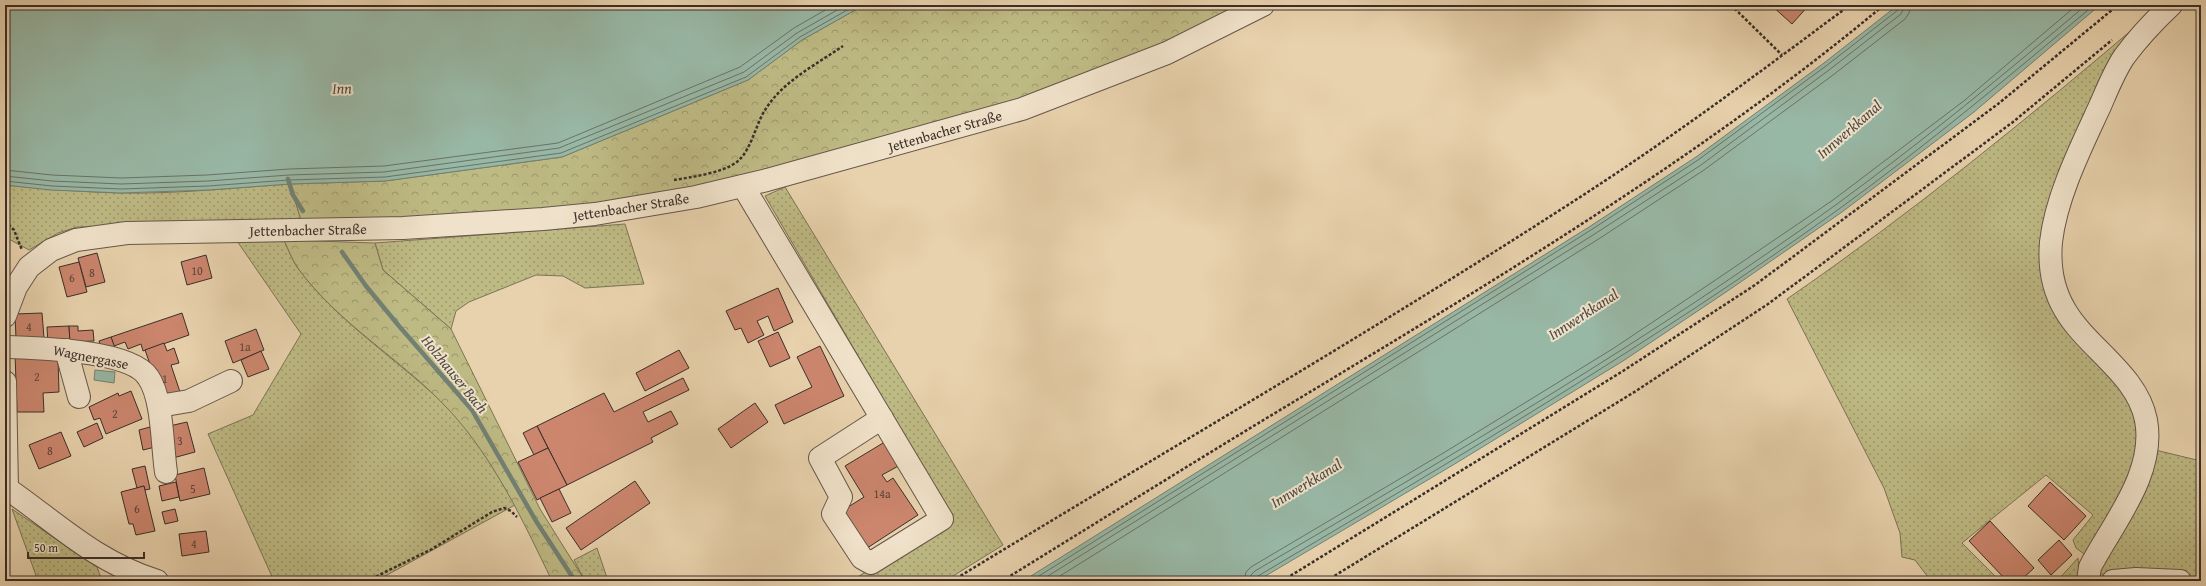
<svg xmlns="http://www.w3.org/2000/svg" width="2206" height="586" font-family="'Gentium Book Plus',serif">
	<style>
		.grass { fill: url(#grass-dots); stroke: #7c7456 }
		.forest { fill: url(#forest-crowns); stroke: #7c7456 }
		.water { fill: #98b8a6; stroke: #728174 }
		.lines { fill: none; stroke-linecap: round; stroke-linejoin: round }
		.shore { stroke: #697368; stroke-width: 1 }
		.stream { stroke: #728174; stroke-width: 4.5 }
		.building { fill: #cc866e; stroke: #3a2e29 }
		.minor-casing { stroke: #66574a; stroke-width: 24 }
		.path { stroke: #3a2e29; stroke-width: 2.5; stroke-dasharray: 3 2; stroke-linecap: butt }
		.minor { stroke: #f0e2ca; stroke-width: 22 }
		.labels { text-anchor: middle; dominant-baseline: central; stroke-width: 4; stroke-linejoin: round; paint-order: stroke }
		.number-label { font-size: 12px; fill: #5e443a }
		.street-label { font-size: 14px; fill: #3a2e29; stroke: #f0e2ca }
		.water-label { font-size: 15px; font-style: italic; fill: #4d4a42; stroke: #f0e2ca }
	</style>
	<defs>
		<pattern id="grass-dots" width="8" height="8" patternUnits="userSpaceOnUse"><rect width="8" height="8" fill="#beba84"/><path d="M2 2h.1M6 6h.1" fill="none" stroke="#9b986c" stroke-width="1.8" stroke-linecap="round"/></pattern>
		<pattern id="forest-crowns" width="20" height="18" patternUnits="userSpaceOnUse"><rect width="20" height="18" fill="#beba84"/><path d="M2 6a3 3 0 1 1 6 0M12 15a3 3 0 1 1 6 0" fill="none" stroke="#9b986c"/></pattern>
	</defs>
	<rect width="100%" height="100%" fill="#e8d2ad"/>
	<filter id="stains"><feTurbulence type="fractalNoise" baseFrequency=".005" numOctaves="4"/><feColorMatrix values="0 0 0 0 .2 0 0 0 0 .09 0 0 0 0 .02 0 0 0 .5 -.17"/></filter>
	<radialGradient id="worn" r=".72"><stop offset=".6" stop-color="#630" stop-opacity="0"/><stop offset="1" stop-color="#630" stop-opacity=".3"/></radialGradient>
	<g class="grass">
		<path d="M2147 17 2125 50 2047 264 2136 404 2141 460 2088 557 2076 548 2073 540 2093 515 2046 475 1962 543 2000 581H1931L1915 560 1902 557 1900 533 1884 488 1787 299C1912 213 2031 116 2147 17Z"/>
		<path d="M290 184 302 223 228 226 77 227 58 233 29 250 5 237V185C43 189 81 192 120 193 176 194 233 188 290 184Z"/>
		<polygon points="785,187 1003,545 945,581 851,581 953,519 765,196"/>
		<polygon points="625,224 644,284 585,288 563,276 536,275 469,302 456,311 451,329 383,270 375,243"/>
		<path d="M284 240C288 249 292 259 297 267 338 323 399 360 448 408 476 437 495 471 515 505L376 581H274L208 434 253 415 301 334 237 241Z"/>
		<polygon points="2151,449 2201,461 2201,578 2147,574 2099,578 2096,572"/>
		<polygon points="12,509 97,567 102,581 38,581"/>
		<polygon points="597,548 608,581 585,581 574,560"/>
		<polygon points="2078,558 2080,581 2057,581"/>
	</g>
	<g class="forest">
		<polygon points="864,5 1244,5 1159,47 1044,92 782,167 679,190 598,205 493,216 302,223 290,184 385,181 562,157 748,80 802,40"/>
		<path d="M284 240 375 243 383 270 451 329 540 509 585 581H552C523 521 495 460 449 410 402 359 339 325 297 267 292 259 288 249 284 240Z"/>
	</g>
	<g class="water">
		<polygon points="5,5 864,5 802,40 748,80 562,157 385,181 290,184 208,190 121,193 51,190 5,185"/>
		<polygon points="1898,5 2100,5 1974,112 1842,212 1729,290 1623,361 1453,465 1257,581 1023,581 1589,227 1696,157 1824,63"/>
		<polygon points="95,370 115,372 114,383 94,380"/>
	</g>
	<g class="lines">
		<g class="shore">
			<polyline points="5,170 52,175 121,178 207,175 289,169 384,166 558,143 740,67 794,28 834,5"/>
			<polyline points="5,176 52,181 121,184 208,181 289,175 384,172 559,148 744,72 797,33 846,5"/>
			<polyline points="5,181 52,186 121,189 208,186 289,180 385,177 561,153 746,77 800,37 856,5"/>
			<polyline points="1031,581 1591,230 1698,160 1826,66 1898,10 1900,5"/>
			<polyline points="1040,581 1593,235 1701,165 1829,70 1901,14 1905,5"/>
			<polyline points="1052,581 1597,240 1704,170 1833,75 1905,19 1909,13 1911,5"/>
			<polyline points="1244,581 1246,572 1251,567 1445,452 1614,348 1720,277 1833,200 1965,100 2077,5"/>
			<path d="M1250 581 1251 575 1255 571C1452 455 1651 339 1837 204 1923 141 2005 74 2086 5"/>
			<path d="M1255 581 1258 576C1455 459 1653 343 1839 209 1927 145 2011 75 2094 5"/>
		</g>
		<g class="stream">
			<polyline points="288,179 293,195 303,211"/>
			<polyline points="342,252 366,286 399,326 472,410 536,521 575,581"/>
		</g>
	</g>
	<g class="building">
		<polygon points="1771,5 1809,5 1792,24"/>
		<polygon points="97,253 105,282 86,287 78,258"/>
		<polygon points="206,255 212,278 187,285 181,262"/>
		<polygon points="79,262 87,292 67,297 59,267"/>
		<polygon points="778,288 793,322 774,331 768,316 757,321 764,335 748,343 741,328 735,330 726,311"/>
		<polygon points="42,313 44,338 16,339 15,314"/>
		<polygon points="182,313 189,335 143,351 141,344 128,349 125,342 114,346 111,337"/>
		<polygon points="69,326 70,342 48,344 47,327"/>
		<polygon points="69,326 78,326 78,331 93,330 94,341 70,342"/>
		<polygon points="256,329 264,350 233,363 225,341"/>
		<polygon points="778,332 790,358 770,367 758,341"/>
		<polygon points="111,337 115,348 103,352 99,341"/>
		<polygon points="164,343 167,351 174,348 179,363 171,365 180,392 162,398 145,350"/>
		<polygon points="820,346 844,396 784,424 775,405 812,387 797,357"/>
		<polygon points="679,350 689,368 645,391 636,373"/>
		<polygon points="261,351 269,369 248,377 241,360"/>
		<polygon points="15,353 58,359 59,392 43,393 44,412 17,412"/>
		<polygon points="683,378 689,390 643,412 648,422 671,411 678,424 651,438 653,442 567,485 537,426 604,393 614,412"/>
		<polygon points="131,391 142,419 106,434 100,418 94,420 89,407 118,393 119,396"/>
		<polygon points="755,403 768,422 731,448 718,429"/>
		<polygon points="187,422 195,452 173,458 165,427"/>
		<polygon points="97,423 103,438 84,447 77,432"/>
		<polygon points="537,426 548,448 534,455 523,433"/>
		<polygon points="150,427 155,447 143,450 139,430"/>
		<polygon points="61,432 71,456 39,469 29,445"/>
		<polygon points="888,440 902,464 882,475 887,482 893,478 918,515 861,552 837,514 864,497 845,466"/>
		<polygon points="548,448 567,485 537,500 518,462"/>
		<polygon points="145,466 150,489 145,490 144,486 137,488 132,469"/>
		<polygon points="204,468 210,494 180,501 175,475"/>
		<polygon points="635,481 650,503 581,550 566,528"/>
		<polygon points="176,482 179,497 162,501 159,486"/>
		<polygon points="2050,482 2086,516 2064,540 2028,506"/>
		<polygon points="144,486 155,531 136,535 133,524 129,524 121,492"/>
		<polygon points="559,489 571,513 552,522 540,498"/>
		<polygon points="175,509 178,521 165,524 162,512"/>
		<polygon points="1990,521 2034,568 2020,581 2007,581 1969,541"/>
		<polygon points="206,531 209,552 182,556 179,534"/>
		<polygon points="2059,540 2072,555 2051,575 2038,560"/>
	</g>
	<g class="lines">
		<g class="minor-casing">
			<g id="minor">
				<polyline points="743,186 942,519 871,563 862,558 833,514 841,497 820,458 882,418"/>
				<polyline points="5,316 16,287 29,267 51,250 76,240 127,233 403,228 543,219 595,214 696,197 767,180 1022,109 1167,53 1263,5"/>
				<path d="M5 347C36 348 130 350 148 377 163 398 162 446 166 472"/>
				<polyline points="66,350 79,397"/>
				<polyline points="5,382 7,489"/>
				<polyline points="159,406 189,401 231,381"/>
				<path d="M5 487C57 523 94 561 157 581"/>
				<path d="M2088 581 2090 567C2113 523 2156 473 2146 420 2137 374 2087 348 2065 310 2053 290 2049 265 2051 242 2056 197 2081 147 2100 106 2107 90 2114 72 2124 57 2138 38 2154 21 2171 5"/>
				<polyline points="2113,581 2136,579 2180,581"/>
			</g>
		</g>
		<g class="path">
			<polyline points="1731,5 1782,55"/>
			<path d="M674 180C691 177 724 173 738 161 752 149 756 122 767 107 785 80 817 64 843 46"/>
			<polyline points="5,221 14,230 22,250"/>
			<polyline points="367,581 432,549 492,512 504,508 511,511 517,517"/>
			<path d="M952 581C1160 454 1370 333 1574 201 1669 140 1760 72 1850 5"/>
			<path d="M1002 581C1101 520 1200 458 1300 398 1500 277 1704 155 1884 5"/>
			<polyline points="1282,581 1623,371 1755,285 1998,104 2118,5"/>
			<polyline points="1326,581 1636,391 1768,304 2013,122 2112,40"/>
		</g>
		<use href="#minor" class="minor"/>
	</g>
	<g class="labels">
		<g class="number-label">
			<text x="197" y="270">10</text>
			<text x="92" y="272">8</text>
			<text x="72" y="277">6</text>
			<text x="29" y="326">4</text>
			<text x="245" y="346">1a</text>
			<text x="37" y="376">2</text>
			<text x="165" y="378">1</text>
			<text x="115" y="413">2</text>
			<text x="180" y="440">3</text>
			<text x="50" y="450">8</text>
			<text x="193" y="488">5</text>
			<text x="882" y="493">14a</text>
			<text x="137" y="508">6</text>
			<text x="194" y="543">4</text>
		</g>
		<g class="street-label">
			<text transform="translate(945 131) rotate(-16)">Jettenbacher Straße</text>
			<text transform="translate(631 207) rotate(-9)">Jettenbacher Straße</text>
			<text transform="translate(308 230) rotate(-1)">Jettenbacher Straße</text>
			<text transform="translate(91 357) rotate(11)">Wagnergasse</text>
		</g>
		<g class="water-label">
			<text transform="translate(342 88) rotate(-1)">Inn</text>
			<text transform="translate(1849 129) rotate(-41)">Innwerkkanal</text>
			<text transform="translate(1583 314) rotate(-33)">Innwerkkanal</text>
			<text transform="translate(455 374) rotate(51)">Holzhauser Bach</text>
			<text transform="translate(1306 483) rotate(-31)">Innwerkkanal</text>
		</g>
	</g>
	<rect width="2206" height="586" fill="none" stroke="#e8d2ad" stroke-width="20"/>
	<rect x="6" y="6" width="2194" height="574" fill="none" stroke="#3a2e29" stroke-width="2"/>
	<rect x="10" y="10" width="2186" height="566" fill="none" stroke="#3a2e29"/>
	<path d="M28 552v6h116v-6" fill="none" stroke="#3a2e29" stroke-width="2"/>
	<text x="34" y="552" font-size="12" fill="#3a2e29" stroke="#f0e2ca" stroke-width="3" paint-order="stroke">50 m</text>
	<rect width="100%" height="100%" filter="url(#stains)"/>
	<rect width="100%" height="100%" fill="url(#worn)"/>
</svg>
